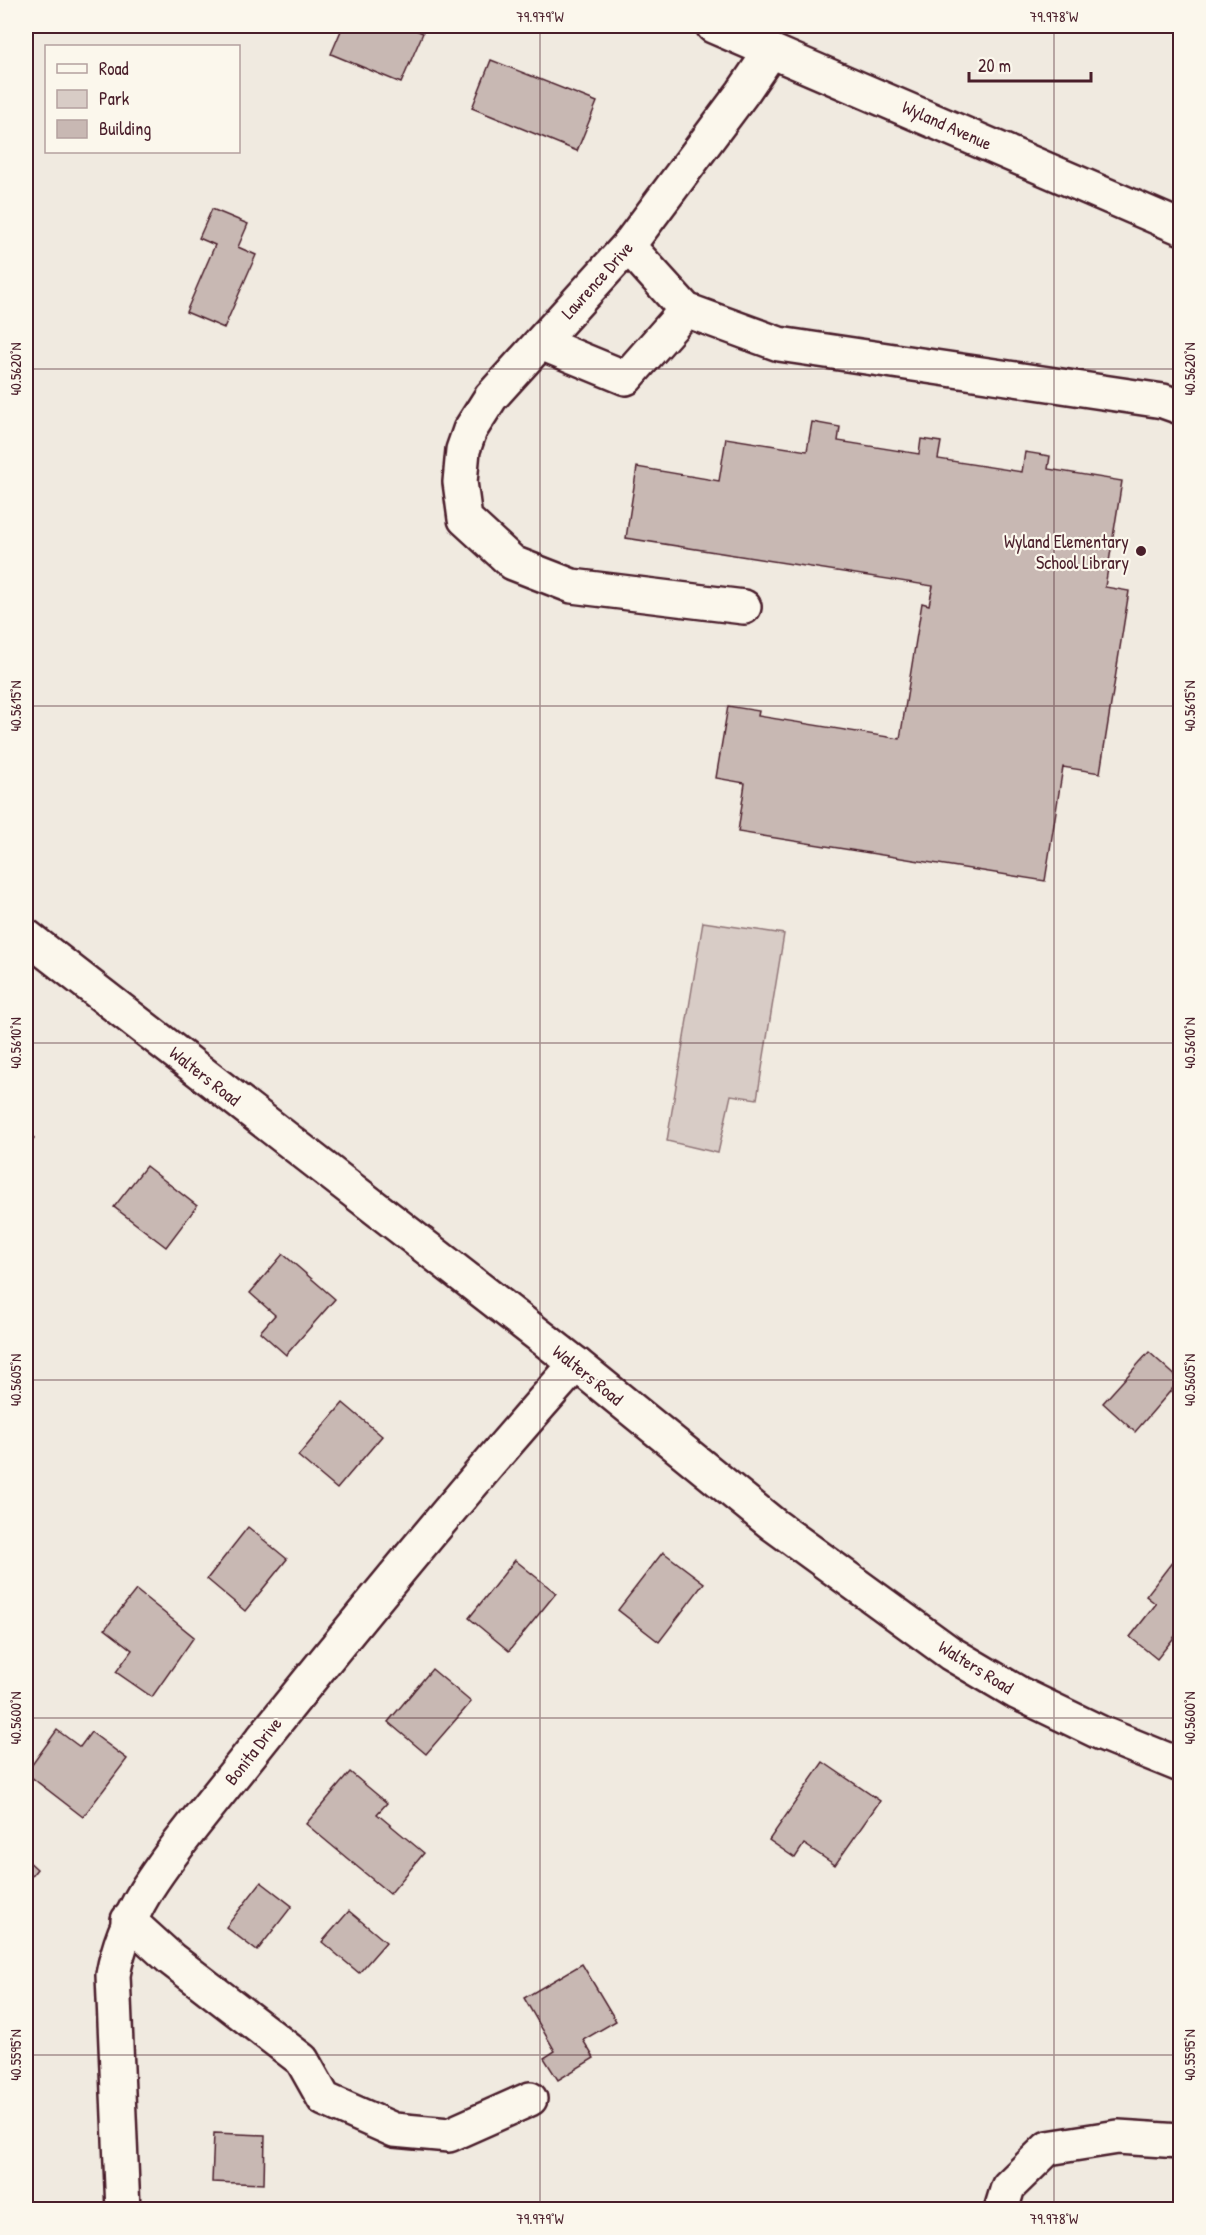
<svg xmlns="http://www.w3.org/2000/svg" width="1206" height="2235" font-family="'Patrick Hand',sans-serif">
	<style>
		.green { fill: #d8ccc6; stroke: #917678; stroke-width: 1.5 }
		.building { fill: #c8b8b3; stroke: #4a1f2b; stroke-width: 1.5 }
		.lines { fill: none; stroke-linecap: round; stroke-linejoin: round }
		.minor-casing { stroke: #4a1f2b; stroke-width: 38 }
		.minor { stroke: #fbf7ec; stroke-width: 33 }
		.ticks { fill: none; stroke: #4a1f2b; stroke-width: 1.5; stroke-opacity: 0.45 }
		.poi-dot { fill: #4a1f2b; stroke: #fbf7ec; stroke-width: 2 }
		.labels { text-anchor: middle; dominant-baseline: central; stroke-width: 4.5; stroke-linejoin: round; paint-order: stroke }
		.street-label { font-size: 18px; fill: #4a1f2b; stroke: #fbf7ec }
		.poi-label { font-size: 18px; fill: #4a1f2b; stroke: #fbf7ec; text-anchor: end }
		.neatline { fill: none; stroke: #4a1f2b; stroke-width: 2 }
		.ticks-label { font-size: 15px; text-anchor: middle; fill: #4a1f2b }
	</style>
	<rect width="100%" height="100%" fill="#f0eae0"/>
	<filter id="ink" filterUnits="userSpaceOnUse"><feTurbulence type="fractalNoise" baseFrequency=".0167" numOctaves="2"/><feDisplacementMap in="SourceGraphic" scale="12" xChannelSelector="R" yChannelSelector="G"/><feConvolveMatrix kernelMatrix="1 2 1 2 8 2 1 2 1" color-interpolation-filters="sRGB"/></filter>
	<g filter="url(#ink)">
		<polygon class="green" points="703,922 784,934 757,1099 731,1095 718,1153 667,1141"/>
		<g class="building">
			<polygon points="343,26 406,26 423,33 401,83 331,54"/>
			<polygon points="491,60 597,102 577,151 472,108"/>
			<polygon points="212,209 248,224 238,247 256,255 224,328 186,312 215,245 199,238"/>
			<polygon points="812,422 840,427 838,441 919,454 921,439 941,442 938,459 1022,472 1025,452 1050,456 1048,469 1122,481 1105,587 1129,591 1100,773 1063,767 1045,881 738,832 745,783 716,778 728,706 759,711 758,716 900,739 922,603 929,605 933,586 626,538 637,467 719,481 726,438 807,451"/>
			<polygon points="26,1131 34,1138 26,1150"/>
			<polygon points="146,1166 197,1206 166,1247 114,1207"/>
			<polygon points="283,1254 335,1299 286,1355 260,1332 275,1315 250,1293"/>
			<polygon points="1149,1352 1180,1380 1135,1432 1103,1403"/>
			<polygon points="343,1403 382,1436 337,1489 298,1456"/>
			<polygon points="248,1527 287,1559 245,1611 207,1579"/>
			<polygon points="663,1552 704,1583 659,1642 618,1610"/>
			<polygon points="1180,1552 1180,1630 1157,1659 1130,1637 1156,1604 1146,1596"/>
			<polygon points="515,1560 556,1593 509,1651 469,1618"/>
			<polygon points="136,1590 194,1637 152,1697 116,1672 132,1650 105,1629"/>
			<polygon points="432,1669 471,1702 426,1754 388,1722"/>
			<polygon points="57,1730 80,1747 91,1732 127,1759 83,1817 26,1773"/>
			<polygon points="823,1762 880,1801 835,1865 804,1844 795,1858 769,1840"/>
			<polygon points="350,1772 387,1803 377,1814 424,1853 390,1894 306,1824"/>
			<polygon points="26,1859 37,1869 26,1883"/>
			<polygon points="261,1882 292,1906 257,1951 226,1927"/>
			<polygon points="349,1911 386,1942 359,1973 322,1942"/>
			<polygon points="582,1964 616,2021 583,2040 594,2058 558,2080 544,2058 555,2051 524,1998"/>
			<rect x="26" y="2120" width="1" height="70"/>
			<polygon points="214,2133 265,2135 264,2184 212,2182"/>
		</g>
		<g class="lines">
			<g class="minor-casing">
				<g id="minor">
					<polyline points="713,26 1180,227"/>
					<polyline points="628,246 686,310 779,344 1163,401 1180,407"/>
					<polyline points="541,343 626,378 686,310"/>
					<polyline points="744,607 572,586 513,563 465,519 460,482 463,450 470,430 491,397 628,246 743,92 771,51"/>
					<polyline points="26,936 576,1364 774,1525 950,1653 1018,1693 1101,1733 1180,1765"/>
					<polyline points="128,1920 171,1959 302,2060 324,2099 394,2130 449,2135 530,2099"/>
					<path d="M123 2210 113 1975C124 1913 158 1870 196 1822 220 1792 243 1763 267 1733 367 1608 469 1484 576 1364"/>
					<polyline points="1001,2210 1008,2187 1048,2148 1118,2137 1180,2141"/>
				</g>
			</g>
			<use href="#minor" class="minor"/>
		</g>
	</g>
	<path class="ticks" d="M540 26V2210M1054 26V2210M26 31H1180M26 369H1180M26 706H1180M26 1043H1180M26 1380H1180M26 1718H1180M26 2055H1180"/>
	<circle class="poi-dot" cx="1141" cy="551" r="6"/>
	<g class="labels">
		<g class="street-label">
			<text transform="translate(947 125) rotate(24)">Wyland Avenue</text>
			<text transform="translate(597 280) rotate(-48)">Lawrence Drive</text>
			<text transform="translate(205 1076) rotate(38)">Walters Road</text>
			<text transform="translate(588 1375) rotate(39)">Walters Road</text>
			<text transform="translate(976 1667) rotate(32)">Walters Road</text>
			<text transform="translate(253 1751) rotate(-52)">Bonita Drive</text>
		</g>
		<g class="poi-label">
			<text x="1129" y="541">Wyland Elementary<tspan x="1129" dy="21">School Library</tspan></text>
		</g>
	</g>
	<rect width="1206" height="2235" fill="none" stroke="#fbf7ec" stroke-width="66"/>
	<rect x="45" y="45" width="195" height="108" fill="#fbf7ec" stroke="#b4a19f" stroke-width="1.5"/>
	<rect x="57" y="64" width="30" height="9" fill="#fbf7ec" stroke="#b4a19f" stroke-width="1.5"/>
	<text x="99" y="75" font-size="18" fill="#4a1f2b">Road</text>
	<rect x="57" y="90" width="30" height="18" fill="#d8ccc6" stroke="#b4a19f" stroke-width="1.5"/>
	<text x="99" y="105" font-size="18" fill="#4a1f2b">Park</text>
	<rect x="57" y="120" width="30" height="18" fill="#c8b8b3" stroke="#b4a19f" stroke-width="1.5"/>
	<text x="99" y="135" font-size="18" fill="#4a1f2b">Building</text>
	<path d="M969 72v9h122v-9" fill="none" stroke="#4a1f2b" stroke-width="3"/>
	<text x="978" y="72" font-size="18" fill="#4a1f2b" stroke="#fbf7ec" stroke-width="4.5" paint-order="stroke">20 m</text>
	<rect x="33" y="33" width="1140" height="2169" class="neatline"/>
	<g class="ticks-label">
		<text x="540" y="22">79.979°W</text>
		<text x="1054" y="22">79.978°W</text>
		<text transform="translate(16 369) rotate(-90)" y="5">40.5620°N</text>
		<text transform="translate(1190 369) rotate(-90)" y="5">40.5620°N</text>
		<text transform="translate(16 706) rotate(-90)" y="5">40.5615°N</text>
		<text transform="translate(1190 706) rotate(-90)" y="5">40.5615°N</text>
		<text transform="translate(16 1043) rotate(-90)" y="5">40.5610°N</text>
		<text transform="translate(1190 1043) rotate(-90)" y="5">40.5610°N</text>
		<text transform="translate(16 1380) rotate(-90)" y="5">40.5605°N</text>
		<text transform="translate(1190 1380) rotate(-90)" y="5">40.5605°N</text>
		<text transform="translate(16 1718) rotate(-90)" y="5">40.5600°N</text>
		<text transform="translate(1190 1718) rotate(-90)" y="5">40.5600°N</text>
		<text transform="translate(16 2055) rotate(-90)" y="5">40.5595°N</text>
		<text transform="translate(1190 2055) rotate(-90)" y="5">40.5595°N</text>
		<text x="540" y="2224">79.979°W</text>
		<text x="1054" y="2224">79.978°W</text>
	</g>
</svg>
